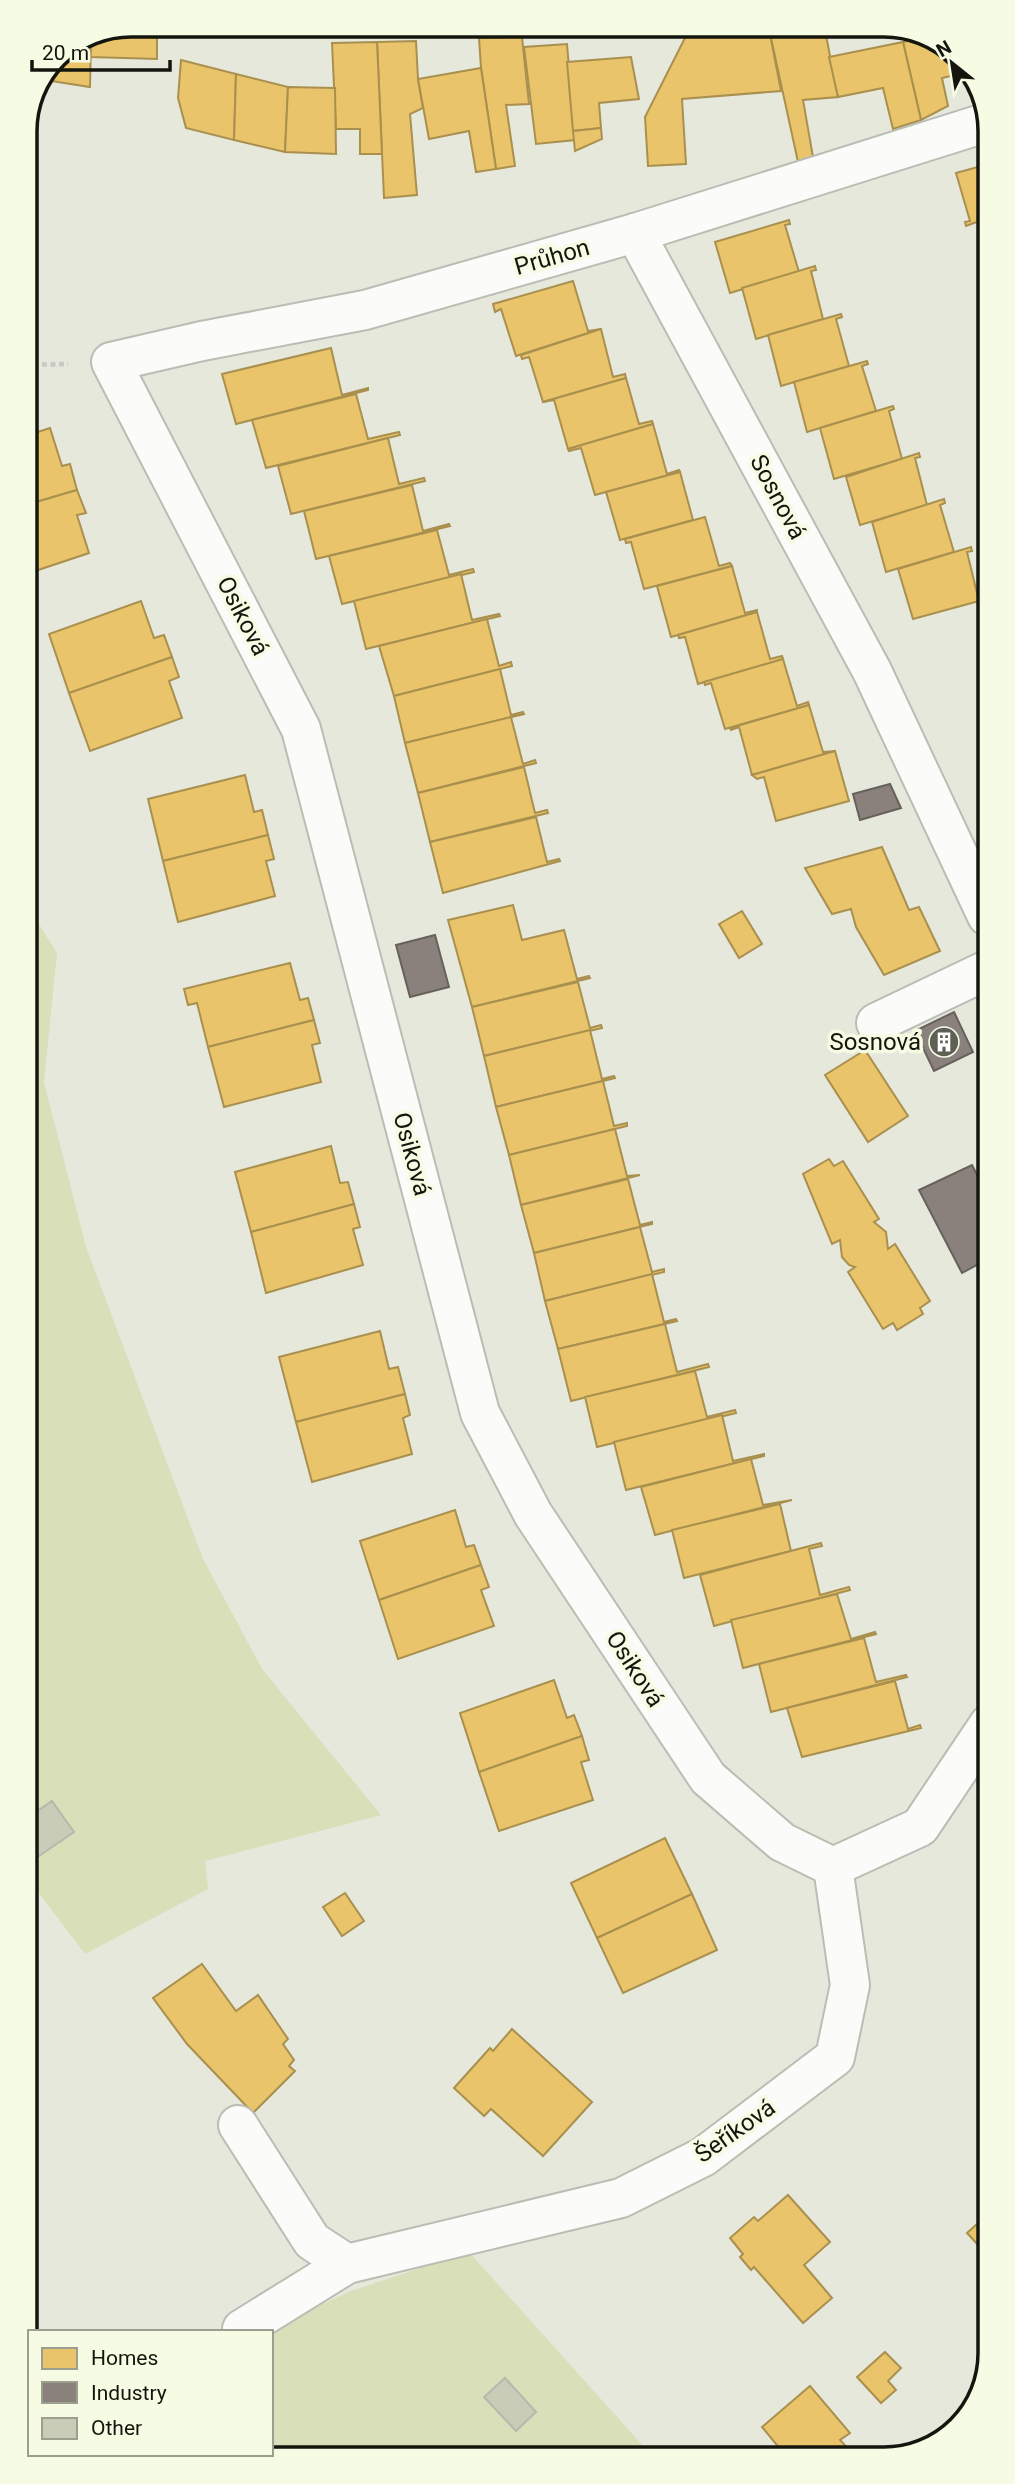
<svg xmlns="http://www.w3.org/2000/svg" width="1015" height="2484" font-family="Roboto,sans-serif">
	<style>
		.green { fill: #d8dfb9 }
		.homes { fill: #e9c46a; stroke: #a9904e; stroke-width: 2 }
		.industry { fill: #8a817c; stroke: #67615b; stroke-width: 2 }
		.building { fill: #c9cdb7; stroke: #b6b8ae; stroke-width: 2 }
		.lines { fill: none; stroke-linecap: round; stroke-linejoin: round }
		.minor-casing { stroke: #bbbdb4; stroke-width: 42 }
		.path { stroke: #c8c9c4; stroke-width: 4.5; stroke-dasharray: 5 3.5; stroke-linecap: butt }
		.minor { stroke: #fbfcfa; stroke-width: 38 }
		.labels { text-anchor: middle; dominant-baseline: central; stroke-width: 7; stroke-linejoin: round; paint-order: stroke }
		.street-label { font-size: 24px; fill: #14160e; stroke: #f6fbe4 }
		.poi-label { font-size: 24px; fill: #14160e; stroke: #f6fbe4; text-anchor: end }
		.rim { fill: none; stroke: #14160e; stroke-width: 3.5 }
	</style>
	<rect width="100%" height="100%" fill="#e6e8dc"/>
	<g class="green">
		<polygon points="27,905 57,953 44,1082 86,1247 203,1559 262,1669 381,1815 205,1861 208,1889 85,1954 29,1880"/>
		<polygon points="469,2252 652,2456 124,2459 110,2454 271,2454 271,2332 262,2332 351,2291"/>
	</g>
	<g class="homes">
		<polygon points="131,25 157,25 157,59 90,57 91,41"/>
		<polygon points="824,25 838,97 803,100 813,157 798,162 769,29"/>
		<polygon points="769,29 781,91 682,99 686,164 648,166 645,117 688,32"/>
		<polygon points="522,37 529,104 506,105 515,166 496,169 481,68 479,38"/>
		<polygon points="924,37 949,47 959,74 942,78 948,106 921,120 903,42"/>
		<polygon points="91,41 90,87 45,80 56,55"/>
		<polygon points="416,41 418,79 423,108 410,114 417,195 384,198 377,42"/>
		<polygon points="377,42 382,154 360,154 360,129 336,129 332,43"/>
		<polygon points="903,42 921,120 893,129 883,88 838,97 829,57"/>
		<polygon points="567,44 575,140 536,144 524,47"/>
		<polygon points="950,47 967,72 959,74"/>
		<polygon points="631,57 639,99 599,103 601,128 573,131 567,62"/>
		<polygon points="181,60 236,74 234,140 186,128 178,98"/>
		<polygon points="481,68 496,169 476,172 469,131 429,139 418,79"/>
		<polygon points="236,74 288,87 285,152 234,140"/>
		<polygon points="288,87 335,88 336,154 285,152"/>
		<polygon points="601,128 602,139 575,151 573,131"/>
		<polygon points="985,165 985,219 966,226 965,222 970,221 956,173"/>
		<polygon points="789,220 790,224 785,225 799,272 730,293 715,242"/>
		<polygon points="815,266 816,270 811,271 823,319 756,339 742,288"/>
		<polygon points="573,281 588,331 601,329 516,356 501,309 495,312 493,304"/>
		<polygon points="841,314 842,317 836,319 849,366 781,386 768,335"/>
		<polygon points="601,329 613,377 625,374 626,378 543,402 529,357 522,359 521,355"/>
		<polygon points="331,348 342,395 368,388 368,390 236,424 222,374"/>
		<polygon points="867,361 868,364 862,366 876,411 807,432 794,382"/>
		<polygon points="626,378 639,424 652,421 653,424 568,449 554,400 543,402"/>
		<polygon points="356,394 368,439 399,432 400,435 266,468 252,420"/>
		<polygon points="893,406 894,409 889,411 902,459 834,479 820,428"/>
		<polygon points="653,424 667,474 679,470 680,472 595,495 581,448 569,451 568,449"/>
		<polygon points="50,428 62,466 70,464 77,490 26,505 25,436"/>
		<polygon points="388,438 399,484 424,478 425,481 291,514 278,466"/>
		<polygon points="919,453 920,457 915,458 927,505 860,525 846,477"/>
		<polygon points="680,472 693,520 620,540 606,492"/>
		<polygon points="412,485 423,531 449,524 450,526 316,559 304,511"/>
		<polygon points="77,490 86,513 77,515 89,553 26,574 26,505"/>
		<polygon points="944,499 945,503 940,505 954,552 886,572 872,522"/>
		<polygon points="705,517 719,566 730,563 732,566 644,589 631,542 626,543 625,539"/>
		<polygon points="437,530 449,575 473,569 474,572 342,604 329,556"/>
		<polygon points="971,547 972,551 967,552 979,601 913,619 898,569"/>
		<polygon points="732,566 745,613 757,610 757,612 671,637 657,586"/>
		<polygon points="461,574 472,620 499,614 500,616 366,649 354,601"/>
		<polygon points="141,601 154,638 164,635 172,657 69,693 49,634"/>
		<polygon points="757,612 770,659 782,656 783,659 698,684 685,637 679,638 678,635"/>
		<polygon points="487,619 499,666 511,662 512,666 394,696 379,646"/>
		<polygon points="172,657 179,677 169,681 182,718 90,751 69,693"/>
		<polygon points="783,659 797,706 808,702 809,705 725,729 711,683 705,685 704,682"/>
		<polygon points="500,669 511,715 523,712 524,714 405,743 394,696"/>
		<polygon points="809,705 823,752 835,751 752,775 739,727 731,730 730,728"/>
		<polygon points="511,717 523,764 535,760 536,763 418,793 405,743"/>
		<polygon points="835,751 849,801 776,821 764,777 757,779 752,775"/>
		<polygon points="524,767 535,813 547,810 548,813 430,842 418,793"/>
		<polygon points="245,775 254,812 262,810 268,835 163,861 148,799"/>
		<polygon points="536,817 547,862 559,859 560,861 443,893 430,842"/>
		<polygon points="268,835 274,859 266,861 275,896 178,922 163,861"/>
		<polygon points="882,847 909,910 919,907 940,951 884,975 856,927 851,909 832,914 805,868"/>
		<polygon points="513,905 522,940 564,930 577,979 589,976 590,978 472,1007 448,920"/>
		<polygon points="742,911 762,944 739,958 719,924"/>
		<polygon points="290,963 300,1000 308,998 314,1020 208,1047 197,1003 188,1005 184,989"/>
		<polygon points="578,982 590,1028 601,1025 602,1028 484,1056 472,1007"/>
		<polygon points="314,1020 320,1043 312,1045 321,1082 224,1107 208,1047"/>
		<polygon points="590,1030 602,1079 614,1076 615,1078 496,1107 484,1056"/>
		<polygon points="865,1050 908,1116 868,1142 825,1075"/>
		<polygon points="603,1081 614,1126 627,1123 627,1126 509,1155 496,1107"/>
		<polygon points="615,1129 627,1176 640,1175 521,1205 509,1155"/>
		<polygon points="331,1146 340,1183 348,1182 354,1204 251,1232 235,1172"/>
		<polygon points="829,1159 834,1166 843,1161 879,1219 874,1222 886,1232 888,1249 895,1244 930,1301 920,1308 923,1314 897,1330 893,1323 883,1329 848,1272 855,1267 849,1265 842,1257 840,1240 832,1244 803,1174"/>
		<polygon points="628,1179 640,1225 652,1222 652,1224 534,1253 521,1205"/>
		<polygon points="354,1204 360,1227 353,1229 363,1265 266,1293 251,1232"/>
		<polygon points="640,1227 652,1272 664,1269 664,1272 545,1301 534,1253"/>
		<polygon points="988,1259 988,1285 978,1264"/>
		<polygon points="652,1274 664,1322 676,1319 677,1321 558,1349 545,1301"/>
		<polygon points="665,1324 677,1372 708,1364 709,1367 571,1401 558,1349"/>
		<polygon points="380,1331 389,1369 398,1367 405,1394 296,1422 279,1357"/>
		<polygon points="695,1371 707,1417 735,1410 736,1413 597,1447 585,1397"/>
		<polygon points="405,1394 410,1415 403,1418 412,1454 312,1482 296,1422"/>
		<polygon points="722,1415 733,1461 764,1454 764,1456 626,1490 614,1442"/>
		<polygon points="751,1459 763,1505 792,1500 655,1535 641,1487"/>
		<polygon points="780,1504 791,1551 684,1578 672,1530"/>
		<polygon points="455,1510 466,1547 474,1545 481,1565 379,1600 360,1541"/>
		<polygon points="821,1543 822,1546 809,1549 820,1595 849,1587 850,1590 714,1626 700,1575"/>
		<polygon points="481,1565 489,1587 481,1590 494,1626 398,1659 379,1600"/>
		<polygon points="837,1594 851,1639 875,1632 876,1634 743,1668 731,1620"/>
		<polygon points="864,1638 876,1682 906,1675 907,1677 771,1712 759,1664"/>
		<polygon points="554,1680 567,1718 574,1715 582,1736 479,1772 460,1713"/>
		<polygon points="895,1681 908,1729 920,1725 921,1728 802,1757 787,1708"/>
		<polygon points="582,1736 589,1760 581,1762 593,1800 499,1831 479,1772"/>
		<polygon points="665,1838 692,1894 597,1938 571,1883"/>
		<polygon points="345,1893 364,1921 342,1936 323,1907"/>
		<polygon points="692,1894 717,1950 623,1993 597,1938"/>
		<polygon points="202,1964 236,2011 258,1995 288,2039 283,2044 294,2060 289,2066 295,2071 253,2113 187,2044 153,1998"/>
		<polygon points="512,2029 592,2102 543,2156 491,2109 484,2116 454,2088 490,2048 493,2051"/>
		<polygon points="788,2195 830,2242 804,2265 832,2298 803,2323 754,2267 751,2270 740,2257 743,2254 730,2238 754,2217 758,2221"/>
		<polygon points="990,2212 990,2258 967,2233"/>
		<polygon points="885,2352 901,2368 888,2381 896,2390 881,2403 857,2377"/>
		<polygon points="810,2386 850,2433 840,2440 853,2454 785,2455 762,2427"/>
	</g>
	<g class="industry">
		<polygon points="890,784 901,808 860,820 853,794"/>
		<polygon points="435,935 449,987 410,997 396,945"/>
		<polygon points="954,1012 973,1052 934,1071 915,1031"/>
		<polygon points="972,1165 988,1196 988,1259 962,1273 919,1190"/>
	</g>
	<g class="building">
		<polygon points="52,1801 74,1832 39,1856 29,1843 29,1817"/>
		<polygon points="505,2378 536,2412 516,2431 484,2397"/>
		<polygon points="279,2449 289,2458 271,2458"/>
		<polygon points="210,2454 225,2454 229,2459 206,2459"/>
	</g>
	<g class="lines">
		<g class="minor-casing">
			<g id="minor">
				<polyline points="635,233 872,671 987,916"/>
				<polyline points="876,1023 987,970"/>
				<polyline points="833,1867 782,1842 708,1778 533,1514 480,1413 301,729 111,362 202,341 365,310 635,233 985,123"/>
				<polyline points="833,1867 920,1827 989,1724"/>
				<polyline points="238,2125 312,2241 347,2264"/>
				<polyline points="242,2329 347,2264 621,2198 703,2157 835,2057 850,1985 833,1867"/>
			</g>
		</g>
		<polyline class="path" points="25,365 68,364"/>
		<use href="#minor" class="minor"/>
	</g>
	<defs>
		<g id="building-disc" transform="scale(1.575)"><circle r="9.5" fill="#5e6056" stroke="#f6fbe4"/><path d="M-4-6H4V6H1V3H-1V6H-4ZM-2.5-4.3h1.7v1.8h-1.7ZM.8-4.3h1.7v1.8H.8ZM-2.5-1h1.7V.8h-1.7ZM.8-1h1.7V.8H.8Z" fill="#fff"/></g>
	</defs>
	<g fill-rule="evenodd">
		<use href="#building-disc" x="944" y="1042"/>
	</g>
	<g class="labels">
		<g class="street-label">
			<text transform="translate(552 257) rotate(-16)">Průhon</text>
			<text transform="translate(778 497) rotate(62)">Sosnová</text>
			<text transform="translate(243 616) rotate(63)">Osiková</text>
			<text transform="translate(412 1154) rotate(75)">Osiková</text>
			<text transform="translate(635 1669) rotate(57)">Osiková</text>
			<text transform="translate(735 2131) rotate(-35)">Šeříková</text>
		</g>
		<g class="poi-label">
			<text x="921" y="1042">Sosnová</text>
		</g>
	</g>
	<path d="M0 0H1015V2484H0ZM131 37H884A94 94 0 0 1 978 131V2353A94 94 0 0 1 884 2447H131A94 94 0 0 1 37 2353V131A94 94 0 0 1 131 37Z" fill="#f6fbe4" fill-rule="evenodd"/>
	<path class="rim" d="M131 37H884A94 94 0 0 1 978 131V2353A94 94 0 0 1 884 2447H131A94 94 0 0 1 37 2353V131A94 94 0 0 1 131 37Z"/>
	<rect x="28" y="2330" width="245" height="126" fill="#f6fbe4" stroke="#9c9f8e" stroke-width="2"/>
	<rect x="42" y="2348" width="35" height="21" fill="#e9c46a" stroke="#9c9f8e" stroke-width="2"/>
	<text x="91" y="2365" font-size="21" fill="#14160e">Homes</text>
	<rect x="42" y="2382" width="35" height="21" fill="#8a817c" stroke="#9c9f8e" stroke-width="2"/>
	<text x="91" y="2400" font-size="21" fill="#14160e">Industry</text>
	<rect x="42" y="2418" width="35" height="21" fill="#c9cdb7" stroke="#9c9f8e" stroke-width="2"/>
	<text x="91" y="2435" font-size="21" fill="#14160e">Other</text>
	<g transform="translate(952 63) rotate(330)" stroke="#f6fbe4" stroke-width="5" paint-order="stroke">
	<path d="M0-5L12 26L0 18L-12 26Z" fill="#14160e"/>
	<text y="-10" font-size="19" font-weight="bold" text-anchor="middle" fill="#14160e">N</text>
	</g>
	<path d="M32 60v10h138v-10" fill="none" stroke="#14160e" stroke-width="3.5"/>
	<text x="42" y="60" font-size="21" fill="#14160e" stroke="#f6fbe4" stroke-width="5" paint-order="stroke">20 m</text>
</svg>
